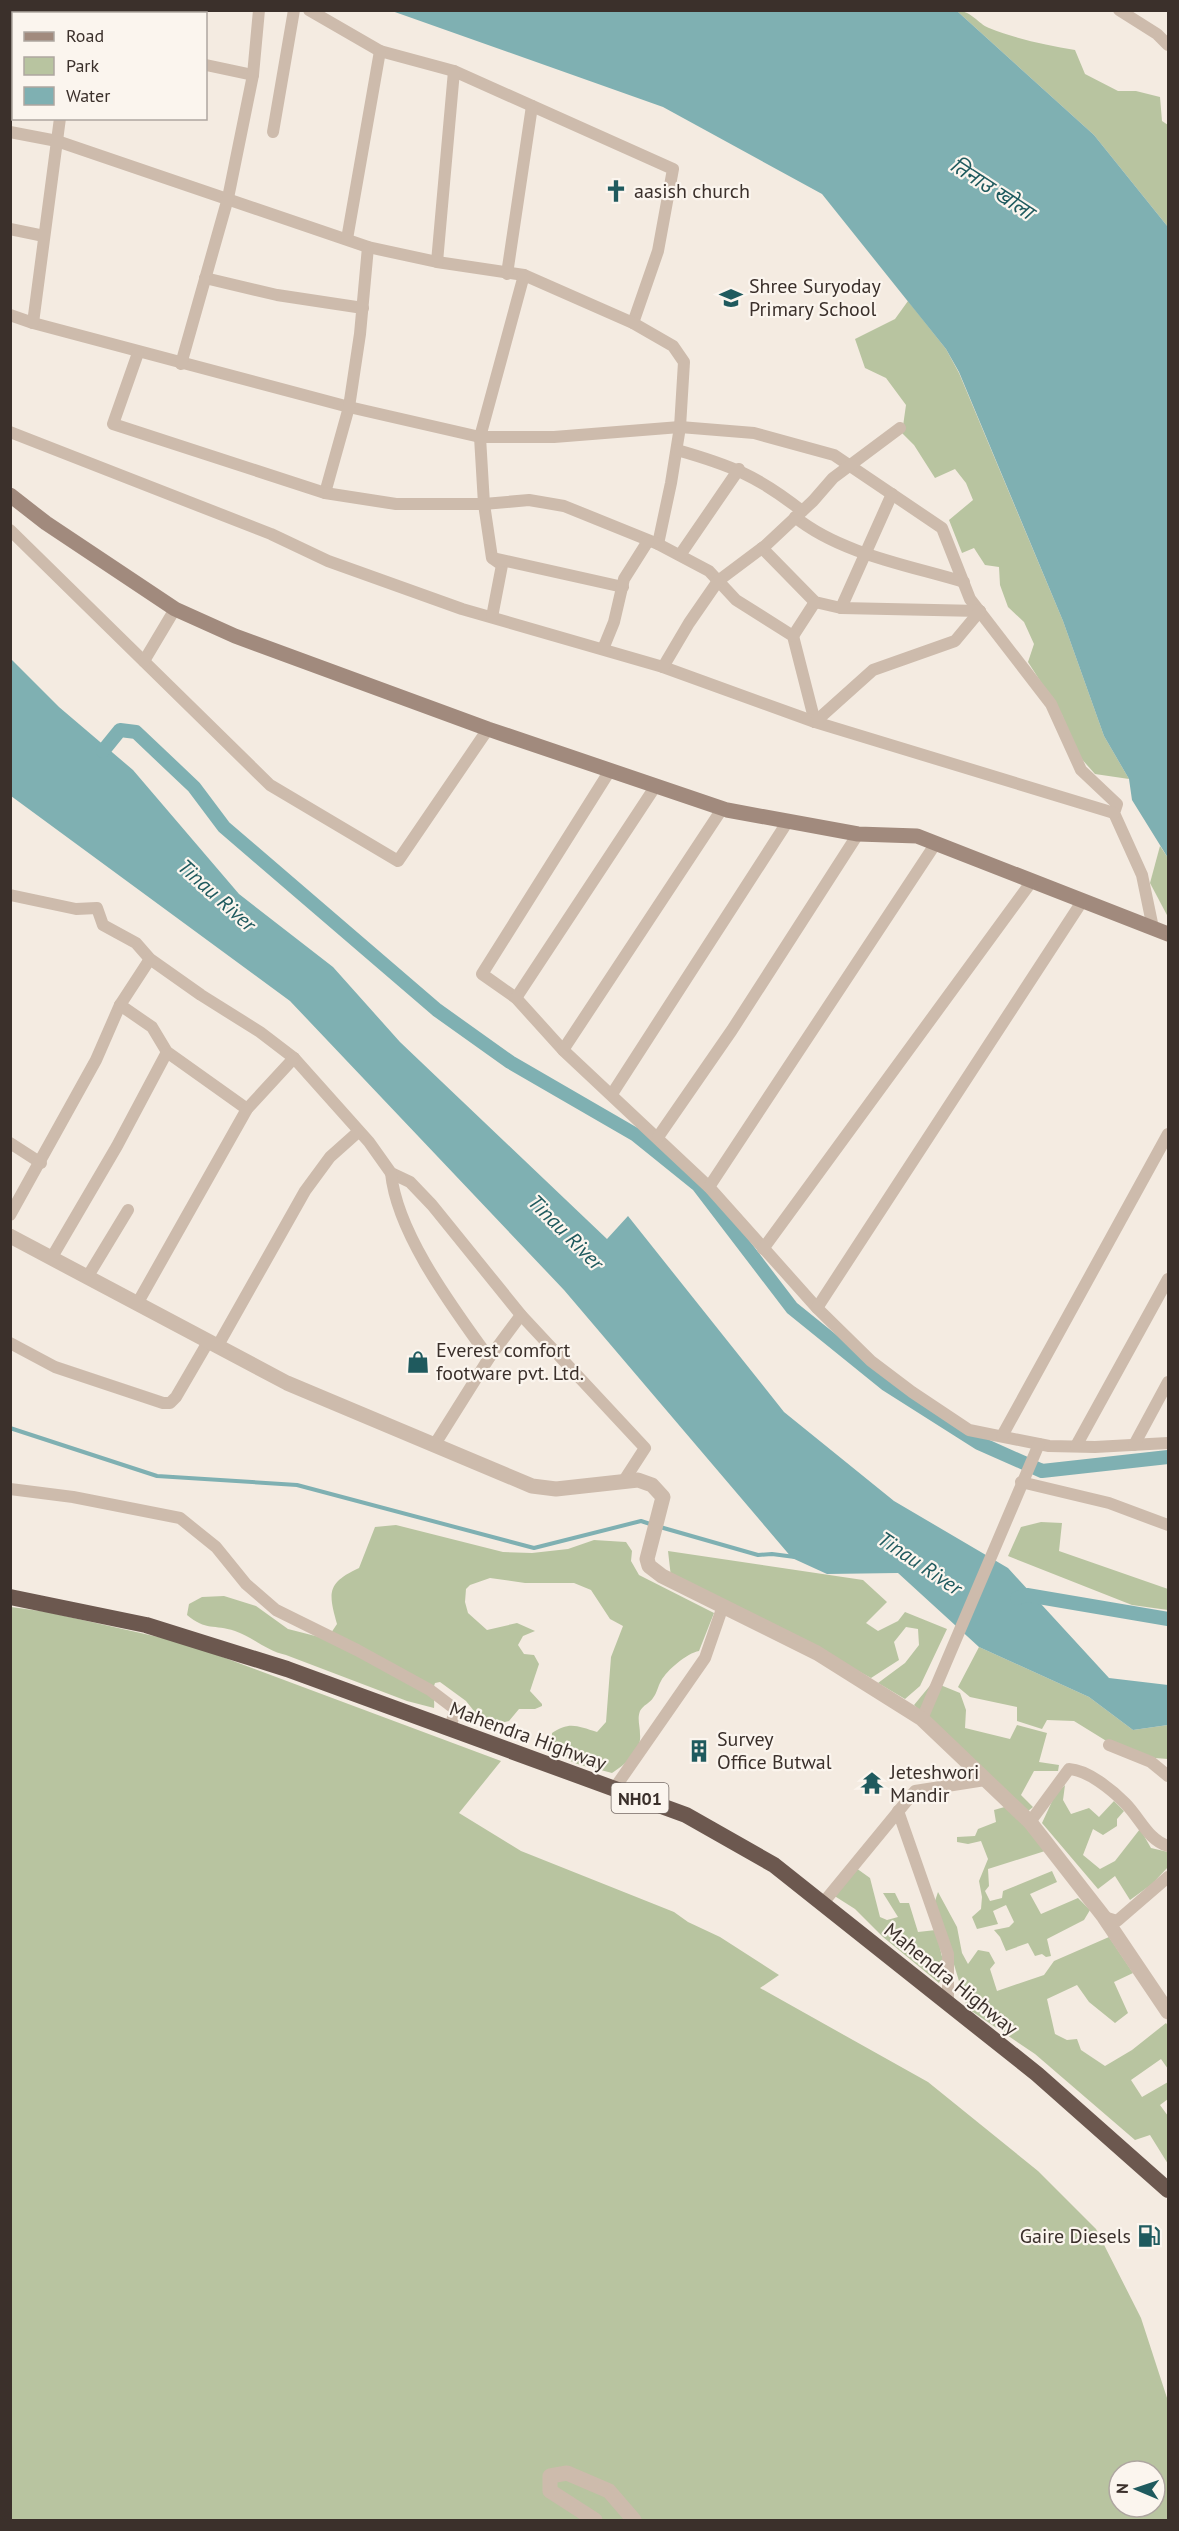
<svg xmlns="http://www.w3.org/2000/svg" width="1179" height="2531" font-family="'PT Sans','Noto Sans Devanagari',sans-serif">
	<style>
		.green { fill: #b8c4a0; fill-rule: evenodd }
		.water { fill: #7fb0b2 }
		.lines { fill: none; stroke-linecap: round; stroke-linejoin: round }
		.stream { stroke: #7fb0b2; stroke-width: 4 }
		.canal { stroke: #7fb0b2; stroke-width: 14 }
		.minor { stroke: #cdbbac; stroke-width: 12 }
		.tertiary { stroke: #cdbbac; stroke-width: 15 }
		.secondary { stroke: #a18a7d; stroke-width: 15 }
		.trunk { stroke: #6c584f; stroke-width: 16 }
		.labels { text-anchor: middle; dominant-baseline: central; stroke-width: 4.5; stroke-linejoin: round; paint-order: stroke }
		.shield { fill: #fbf5ee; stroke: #756b66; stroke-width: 1.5 }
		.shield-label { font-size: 18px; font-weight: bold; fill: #3b302b }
		.poi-label { font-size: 20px; fill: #3b302b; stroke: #fbf5ee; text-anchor: start }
		.street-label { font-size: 20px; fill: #3b302b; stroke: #fbf5ee }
		.water-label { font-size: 21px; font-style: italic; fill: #1f5a5e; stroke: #fbf5ee }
	</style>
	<rect width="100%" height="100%" fill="#f4ebe1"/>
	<g class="green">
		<path d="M957 11C971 10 977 23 989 28 1016 39 1047 45 1075 50L1085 74 1118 91H1136L1160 97 1162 121 1168 125V227L1094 135Z"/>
		<polygon points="908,301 946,349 959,373 1063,621 1104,736 1129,779 1095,774 1079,756 1062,715 1028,662 1034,644 1024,622 1008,607 1000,585 999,567 985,565 974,548 962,553 949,520 973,500 966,483 955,469 935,478 914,445 902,433 906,405 886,378 865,368 855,339 895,319"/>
		<polygon points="1160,846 1168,858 1168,917 1150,883"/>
		<polygon points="1041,1522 1062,1523 1059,1551 1168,1589 1168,1610 1132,1605 1008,1556 1021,1527"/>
		<path d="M396 1525 503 1552 532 1553 568 1549 594 1540 626 1542 632 1551 631 1561 639 1575 714 1613 699 1651C687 1653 667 1670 661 1681 658 1686 657 1693 653 1698 650 1703 643 1705 640 1711 637 1719 640 1726 640 1734 642 1752 625 1764 612 1773 588 1766 551 1764 552 1733 569 1721 578 1726 597 1732L606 1722 611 1657 623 1626 610 1619 591 1590 574 1583H525L490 1578 470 1585 466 1589 465 1602 468 1613 487 1630 517 1623 535 1631 523 1636 518 1645 524 1654 534 1655 539 1664 530 1691 542 1704V1706L535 1709H519L509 1721 493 1725 482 1721 466 1701 440 1682 435 1683C432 1690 435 1700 434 1708L407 1701 286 1655C266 1651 253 1637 235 1631 214 1624 206 1631 187 1615L189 1604 202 1597 224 1596 256 1606 288 1629 327 1639 337 1624C328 1592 327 1583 359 1568L375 1527Z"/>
		<polygon points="668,1551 863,1580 887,1602 866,1623 878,1631 898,1621 905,1612 947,1629 920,1686 905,1699 878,1683 905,1663 919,1645 918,1629 906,1627 894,1642 899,1660 871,1678 792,1635 671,1577"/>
		<path d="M11 1607 47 1612 185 1643 501 1761 459 1813 521 1851 674 1912 688 1922 720 1937 779 1975 760 1988 928 2082 1038 2171 1096 2229 1141 2318 1168 2401V2520H11ZM1119 2471H1155V2507H1119Z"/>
		<polygon points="979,1647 1089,1697 1133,1730 1168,1725 1168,1759 1155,1758 1108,1742 1074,1721 1047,1720 1042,1729 1017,1721 1017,1707 970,1697 958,1687"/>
		<polygon points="933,1682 960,1693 966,1710 965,1728 1010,1739 1017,1725 1047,1733 1039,1762 1059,1765 1058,1771 1034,1771 1021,1795 1033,1807 1027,1812 914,1705"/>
		<polygon points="1065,1785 1063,1800 1071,1814 1089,1808 1099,1817 1114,1801 1124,1811 1117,1819 1117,1826 1103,1835 1093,1829 1083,1855 1100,1869 1115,1861 1140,1829 1151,1848 1168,1852 1168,1867 1152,1884 1130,1900 1115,1876 1098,1889 1042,1823 1055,1795"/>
		<polygon points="1008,1806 1045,1851 988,1869 989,1886 985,1891 990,1901 1002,1898 1003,1891 1052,1871 1057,1882 1030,1894 1041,1914 1078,1898 1090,1910 1084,1920 1047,1939 1051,1956 1046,1957 1042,1954 1035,1956 1028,1943 1006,1951 1000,1937 994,1930 1009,1927 1014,1922 1006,1905 993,1911 998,1924 977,1929 972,1917 981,1909 982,1897 979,1881 988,1859 981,1841 968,1844 957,1842 957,1837 975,1836 978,1829 996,1822 994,1810"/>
		<polygon points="856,1868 870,1878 880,1917 887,1920 898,1917 883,1893 895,1893 900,1903 909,1903 918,1932 936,1930 945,1970 939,1983 883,1937 855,1909 833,1895"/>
		<polygon points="938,1892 957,1927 962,1953 968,1964 978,1950 989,1952 995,1963 990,1969 997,1991 1044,1975 1054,1961 1109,1937 1133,1973 1114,1982 1128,2013 1115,2023 1089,2002 1077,1985 1047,1999 1055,2034 1067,2040 1077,2039 1081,2050 1105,2066 1132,2050 1166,2023 1168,2026 1168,2069 1161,2059 1131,2080 1142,2097 1168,2082 1168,2099 1160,2105 1168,2116 1168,2164 1150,2135 1135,2140 1035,2054 967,2008 935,1901"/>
	</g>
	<g class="water">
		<polygon points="392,11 957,11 1094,135 1168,227 1168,858 1132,800 1129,779 1104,736 1063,621 959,372 946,349 822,194 663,107"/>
		<polygon points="10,658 59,707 133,770 239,894 333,967 400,1042 607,1239 628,1216 784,1412 894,1501 1008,1568 1109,1678 1168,1685 1168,1725 1133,1730 1089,1697 979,1647 898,1573 827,1574 792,1558 564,1290 290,1001 11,796"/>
	</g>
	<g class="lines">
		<g class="stream">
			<polyline points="10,1428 157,1476 297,1485 534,1548 641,1521 653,1525"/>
			<polyline points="660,1527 758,1555 772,1554 795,1557"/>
		</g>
		<g class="canal">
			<polyline points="103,751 120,730 136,732 194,787 224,827 437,1010 510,1062 636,1135 698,1185 792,1308 886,1384 979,1443 1042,1471 1168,1457"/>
			<polyline points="1017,1598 1027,1595 1168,1619"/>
		</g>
		<g class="minor">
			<polyline points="309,10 380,51 454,71 673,169 658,251 633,323"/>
			<polyline points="1119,10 1157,34 1168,45"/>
			<polyline points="74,14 74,10"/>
			<polyline points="206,65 253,75"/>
			<polyline points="10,132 57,141 368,247 437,262 524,275 633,323 673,346 684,362 680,427 671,483 658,544"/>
			<polyline points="273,132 294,10"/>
			<polyline points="10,229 44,236"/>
			<polyline points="347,239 380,51"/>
			<polyline points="437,262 454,71"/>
			<polyline points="507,274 532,106"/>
			<polyline points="524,275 480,437 484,504 529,500 564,506 658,544 709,571 736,600 793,636 815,722"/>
			<polyline points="205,278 277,295 363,308"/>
			<polyline points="10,315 33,323 349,407 480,437 554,437 680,427 754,433 834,455 942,528 970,599 1051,704 1081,770 1117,804 1114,813 1142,875 1153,928"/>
			<polyline points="33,323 60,118"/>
			<polyline points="138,353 113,424 325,493 349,407 360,334 368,247"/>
			<polyline points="181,364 228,198 253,75 259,10"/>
			<polyline points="10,432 271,534 328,561 462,609 663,667 815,722 1114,813"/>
			<path d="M677 450C730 465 758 476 802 511"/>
			<polyline points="325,493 396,504 484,504 492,558 502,565 492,617"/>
			<path d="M795 517C841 554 908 565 964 582"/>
			<polyline points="10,530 270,785 398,861 488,729"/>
			<polyline points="762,548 815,602 841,608 980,611"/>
			<polyline points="680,555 739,469"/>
			<polyline points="493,558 623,587"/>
			<polyline points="841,608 892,494"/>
			<polyline points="793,636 815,602"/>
			<polyline points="603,649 614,622 624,579 648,541"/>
			<polyline points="144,661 175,609"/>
			<polyline points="663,667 689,623 718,581 766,545 813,501 833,478 900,428"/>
			<polyline points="815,722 873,670 955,641 980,611"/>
			<polyline points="609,772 482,974 516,998 563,1050 709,1187 817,1308 871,1361 912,1392 969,1430 1049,1446 1095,1447 1168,1443"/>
			<polyline points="10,895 76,909 97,908 103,925 136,943 150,959 201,995 260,1032 294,1058 369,1142 391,1173 410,1182 432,1205 521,1315 645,1448 623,1482"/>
			<polyline points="516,998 655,787"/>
			<polyline points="120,1005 152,1027 167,1052 247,1109"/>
			<polyline points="563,1050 722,809"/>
			<polyline points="612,1094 788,821"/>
			<polyline points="658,1137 732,1030 858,834"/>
			<polyline points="10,1143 41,1163"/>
			<path d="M391 1173C397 1234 454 1309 489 1358"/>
			<polyline points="709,1187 936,843"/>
			<polyline points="10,1215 96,1060 120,1005 150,959"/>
			<polyline points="763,1249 1032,881"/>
			<polyline points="52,1257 117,1146 167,1052"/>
			<polyline points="88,1276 128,1210"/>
			<polyline points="137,1304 247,1109 294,1058"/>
			<polyline points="817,1308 1083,900"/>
			<polyline points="10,1343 55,1367 163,1403 170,1403 176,1397 208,1342"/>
			<polyline points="217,1347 305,1191 330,1157 358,1132"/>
			<polyline points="1002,1436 1168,1134"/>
			<polyline points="435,1444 489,1358 521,1315"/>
			<polyline points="1134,1445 1168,1382"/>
			<polyline points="1076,1446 1168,1279"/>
			<polyline points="1021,1482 1109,1503 1168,1525"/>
			<polyline points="10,1489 73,1497 180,1518 216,1547 246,1584 276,1610 357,1650 430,1690 455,1709 450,1730"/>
			<polyline points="922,1719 1039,1444"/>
			<polyline points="1109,1745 1151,1762 1168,1776"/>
			<polyline points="614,1789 705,1658 723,1606"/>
			<polyline points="898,1811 948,1954 948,2003"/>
			<path d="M1030 1822 1069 1769C1088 1770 1112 1790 1125 1803 1140 1818 1148 1840 1168 1846"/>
			<polyline points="823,1903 915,1791 985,1780"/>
			<polyline points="1104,1917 1117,1921 1168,1877"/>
		</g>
		<g class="tertiary">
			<polyline points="10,1236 287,1383 532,1486 556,1489 638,1480 652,1485 663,1497 647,1559 649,1566 662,1576 817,1653 922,1719 1030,1822 1104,1917 1168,2012"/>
			<polyline points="595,2520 550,2491 550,2476 567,2473 609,2491 634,2520"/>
		</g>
		<polyline class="secondary" points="10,495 46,523 175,609 235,636 488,729 727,810 858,834 917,836 1168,934"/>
		<polyline class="trunk" points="10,1597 146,1625 287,1669 686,1815 774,1865 1037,2074 1168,2190"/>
	</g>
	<defs>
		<g id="church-bare" transform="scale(1.8)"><path d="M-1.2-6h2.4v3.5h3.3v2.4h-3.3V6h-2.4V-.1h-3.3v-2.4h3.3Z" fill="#1f5a5e" stroke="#fbf5ee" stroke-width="2.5" paint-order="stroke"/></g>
		<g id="school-bare" transform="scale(1.8)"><path d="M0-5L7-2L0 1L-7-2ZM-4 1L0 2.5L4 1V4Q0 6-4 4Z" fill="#1f5a5e" stroke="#fbf5ee" stroke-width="2.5" paint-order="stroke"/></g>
		<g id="shop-bare" transform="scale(1.8)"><path d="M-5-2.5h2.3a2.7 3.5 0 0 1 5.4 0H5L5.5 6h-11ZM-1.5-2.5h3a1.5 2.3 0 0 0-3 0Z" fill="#1f5a5e" stroke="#fbf5ee" stroke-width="2.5" paint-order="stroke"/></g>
		<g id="building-bare" transform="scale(1.8)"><path d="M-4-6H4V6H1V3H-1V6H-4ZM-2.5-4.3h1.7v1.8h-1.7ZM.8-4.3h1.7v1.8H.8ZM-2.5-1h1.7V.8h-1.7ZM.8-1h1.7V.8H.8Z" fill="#1f5a5e" stroke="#fbf5ee" stroke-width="2.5" paint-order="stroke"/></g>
		<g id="temple-bare" transform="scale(1.8)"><path d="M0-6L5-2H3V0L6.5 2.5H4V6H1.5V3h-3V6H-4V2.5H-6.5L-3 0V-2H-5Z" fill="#1f5a5e" stroke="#fbf5ee" stroke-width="2.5" paint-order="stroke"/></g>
		<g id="fuel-bare" transform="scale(1.8)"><path d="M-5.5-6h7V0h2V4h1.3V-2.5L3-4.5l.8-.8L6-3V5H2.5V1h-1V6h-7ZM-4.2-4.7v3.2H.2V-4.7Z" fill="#1f5a5e" stroke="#fbf5ee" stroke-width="2.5" paint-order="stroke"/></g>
	</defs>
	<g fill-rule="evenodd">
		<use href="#church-bare" x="616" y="191"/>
		<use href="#school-bare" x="731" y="298"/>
		<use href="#shop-bare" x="418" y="1362"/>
		<use href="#building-bare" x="699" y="1751"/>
		<use href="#temple-bare" x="872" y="1783"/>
		<use href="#fuel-bare" x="1149" y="2236"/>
	</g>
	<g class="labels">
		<rect class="shield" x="611.5" y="1783" width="57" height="30" rx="4.5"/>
		<g class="shield-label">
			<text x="640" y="1798">NH01</text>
		</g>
		<g class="poi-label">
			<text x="634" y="191">aasish church</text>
			<text x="749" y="286">Shree Suryoday<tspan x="749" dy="23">Primary School</tspan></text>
			<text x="436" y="1350">Everest comfort<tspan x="436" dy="23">footware pvt. Ltd.</tspan></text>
			<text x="717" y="1739">Survey<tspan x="717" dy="23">Office Butwal</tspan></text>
			<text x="890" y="1772">Jeteshwori<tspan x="890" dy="23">Mandir</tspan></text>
			<text x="1131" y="2236" text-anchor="end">Gaire Diesels</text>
		</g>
		<g class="street-label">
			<text transform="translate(528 1736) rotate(20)">Mahendra Highway</text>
			<text transform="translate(951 1979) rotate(39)">Mahendra Highway</text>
		</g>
		<g class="water-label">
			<text transform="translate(992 188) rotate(33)">तिनाउ खोला</text>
			<text transform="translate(217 895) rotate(42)">Tinau River</text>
			<text transform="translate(566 1232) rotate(45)">Tinau River</text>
			<text transform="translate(920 1563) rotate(34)">Tinau River</text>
		</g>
	</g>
	<rect width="1179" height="2531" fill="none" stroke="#3b302b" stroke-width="24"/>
	<rect x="12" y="12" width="195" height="108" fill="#fbf5ee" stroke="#aea6a0" stroke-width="1.5"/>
	<rect x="24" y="32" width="30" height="9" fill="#a18a7d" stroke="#aea6a0" stroke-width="1.5"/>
	<text x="66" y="42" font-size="18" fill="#3b302b">Road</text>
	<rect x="24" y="57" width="30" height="18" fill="#b8c4a0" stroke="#aea6a0" stroke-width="1.5"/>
	<text x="66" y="72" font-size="18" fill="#3b302b">Park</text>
	<rect x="24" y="87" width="30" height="18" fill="#7fb0b2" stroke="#aea6a0" stroke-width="1.5"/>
	<text x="66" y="102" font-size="18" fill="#3b302b">Water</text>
	<g transform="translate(1137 2489) rotate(272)"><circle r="28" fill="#fbf5ee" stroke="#aea6a0" stroke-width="1.5"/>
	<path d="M0-4.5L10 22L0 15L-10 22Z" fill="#1f5a5e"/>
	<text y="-9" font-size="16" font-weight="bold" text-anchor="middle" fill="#3b302b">N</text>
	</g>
</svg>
